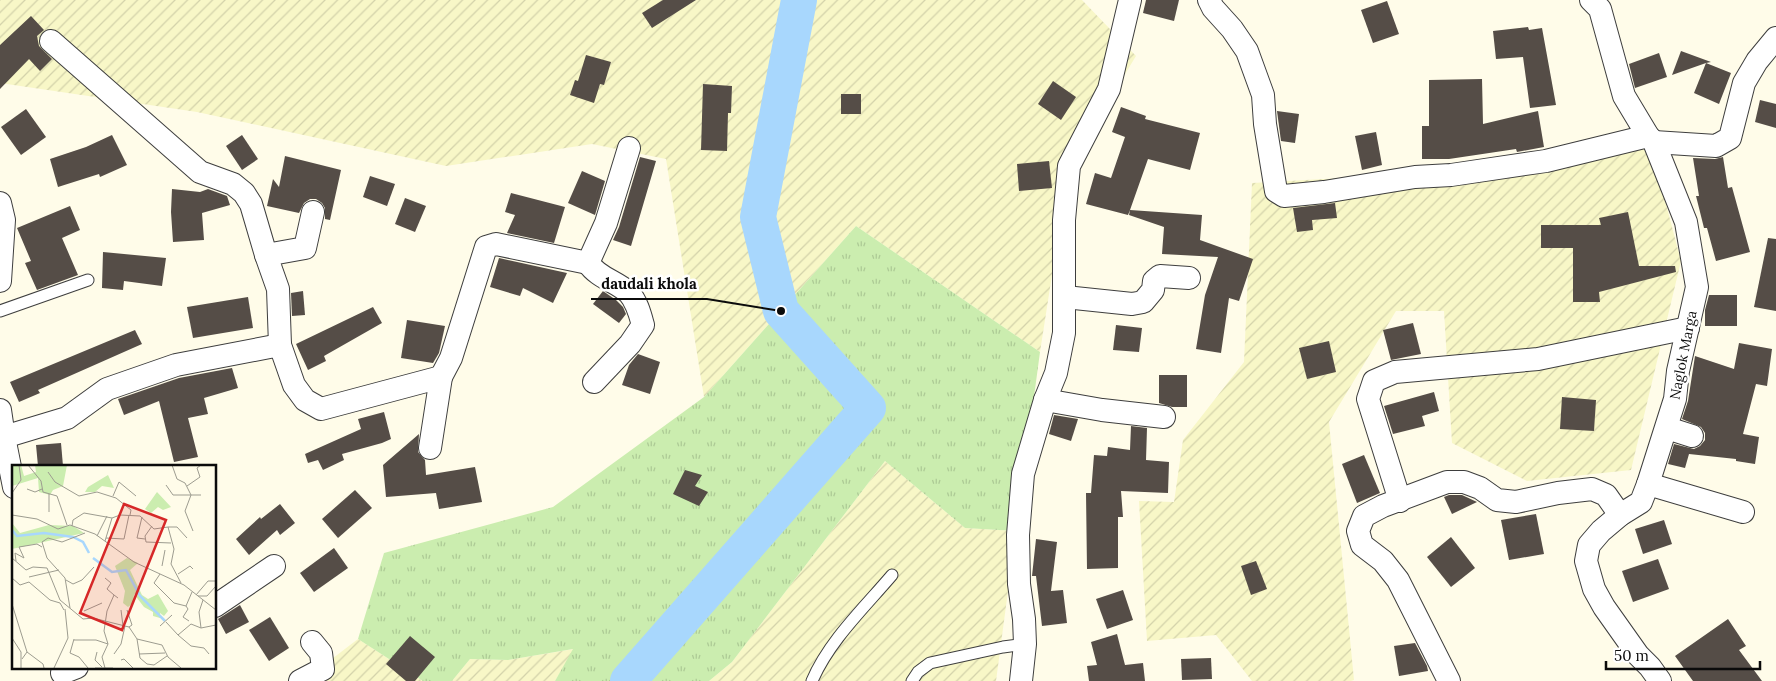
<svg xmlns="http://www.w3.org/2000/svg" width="1776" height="681" font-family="Lora,serif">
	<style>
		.farmland { fill: url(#farmland-furrows) }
		.grass { fill: url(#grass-tufts) }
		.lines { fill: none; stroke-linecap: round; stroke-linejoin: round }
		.river { stroke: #a8d7fd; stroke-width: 36 }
		.building { fill: #554d47 }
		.lane-casing { stroke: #3e3e3e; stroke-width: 13 }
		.street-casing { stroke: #3e3e3e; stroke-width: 24 }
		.lane { stroke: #fff; stroke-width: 11 }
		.street { stroke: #fff; stroke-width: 22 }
		.labels { text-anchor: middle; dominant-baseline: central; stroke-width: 5; stroke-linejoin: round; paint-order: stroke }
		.street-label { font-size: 14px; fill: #0b0b0b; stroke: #fff }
		.inset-river { fill: none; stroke: #a8d7fd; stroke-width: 2.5 }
		.inset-road { fill: none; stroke: #9d9c90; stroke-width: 1 }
		.view { fill: #d62828; fill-opacity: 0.15; stroke: #d62828; stroke-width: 2.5 }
		.inset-edge { fill: none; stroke: #0b0b0b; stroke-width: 2.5 }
		.leader { fill: none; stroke: #0b0b0b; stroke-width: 2 }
		.callout-dot { fill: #0b0b0b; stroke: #fff; stroke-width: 2 }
		.callout-label { font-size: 15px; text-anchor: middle; font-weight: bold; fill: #0b0b0b; stroke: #fff; stroke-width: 5; stroke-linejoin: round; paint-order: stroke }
	</style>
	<defs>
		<pattern id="farmland-furrows" width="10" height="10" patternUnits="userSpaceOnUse" patternTransform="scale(1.25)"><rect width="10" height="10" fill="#f8f7c7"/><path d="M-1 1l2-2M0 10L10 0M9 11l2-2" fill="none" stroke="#d3d2aa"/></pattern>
		<pattern id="grass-tufts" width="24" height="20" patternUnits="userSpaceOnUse" patternTransform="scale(1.25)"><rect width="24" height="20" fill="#cbedaf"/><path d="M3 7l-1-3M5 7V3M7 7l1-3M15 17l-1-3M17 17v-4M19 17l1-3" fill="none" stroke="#adca95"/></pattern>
	</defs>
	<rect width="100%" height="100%" fill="#fffce9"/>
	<g class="farmland">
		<polygon points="0,0 1082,0 1136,56 1069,166 1040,352 856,226 704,397 666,159 592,144 446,166 197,112 0,83"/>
		<polygon points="1648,136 1681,261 1631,470 1527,481 1452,443 1444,311 1396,311 1329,422 1354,680 1351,681 1252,681 1216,635 1147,641 1139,501 1174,502 1183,440 1244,362 1252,183 1449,172"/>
		<polygon points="885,461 965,528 1016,531 996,681 709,681 732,662"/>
		<polygon points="358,639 423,681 303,681"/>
		<polygon points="574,649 555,681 452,681 470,659 508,660"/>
	</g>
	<polygon class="grass" points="856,226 1040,352 1016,531 965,528 885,461 732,662 709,681 555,681 573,649 508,660 470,659 452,681 423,681 358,639 384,553 553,507 704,397"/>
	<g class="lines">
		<polyline class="river" points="628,681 868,408 781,311 758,217 799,0"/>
	</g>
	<g class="building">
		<polygon points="663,0 696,0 652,28 642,13"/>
		<polygon points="1146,0 1179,0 1174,21 1143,13"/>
		<polygon points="1387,1 1399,34 1373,43 1361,10"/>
		<polygon points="31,16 44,30 37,36 39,46 52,59 40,71 29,59 0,89 0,45"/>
		<polygon points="1528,27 1529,30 1542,28 1556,105 1530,108 1523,57 1496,59 1493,31"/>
		<polygon points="1681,51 1711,62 1706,63 1731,73 1719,104 1694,93 1706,63 1672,75"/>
		<polygon points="1659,53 1667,77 1635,88 1629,64"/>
		<polygon points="586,55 611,62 604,85 600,84 594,103 570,95 575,80 578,81"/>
		<polygon points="1482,79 1483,124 1538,111 1544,147 1517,152 1516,149 1449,159 1422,159 1422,126 1429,126 1429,80"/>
		<polygon points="1053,81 1076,97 1061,120 1038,104"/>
		<polygon points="703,84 732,86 731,113 728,113 727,151 701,150"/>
		<rect x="841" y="94" width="20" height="20"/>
		<polygon points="1760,100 1776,104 1776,128 1755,122"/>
		<polygon points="1121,107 1146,116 1145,119 1200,133 1190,170 1148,159 1130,210 1202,215 1200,240 1253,259 1239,301 1229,298 1221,353 1196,349 1205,295 1218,257 1162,254 1164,227 1129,215 1130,210 1128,215 1086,204 1095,173 1111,178 1125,137 1112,132"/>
		<polygon points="26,109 46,137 21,155 1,127"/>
		<polygon points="1277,111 1299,114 1295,143 1281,141"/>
		<polygon points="1376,132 1382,165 1362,170 1355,136"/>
		<polygon points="112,135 127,165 100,177 99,174 58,187 50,159 86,147"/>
		<polygon points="242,135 258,159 242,170 226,146"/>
		<polygon points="285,156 341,170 330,220 325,219 325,208 322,203 316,199 310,199 304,203 299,213 267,206 273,179 279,187"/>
		<polygon points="640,157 656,161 631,246 613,240 619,227"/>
		<polygon points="1723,157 1728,188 1732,187 1750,252 1716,261 1707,228 1704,228 1696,196 1699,196 1693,158 1715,159"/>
		<polygon points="1049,161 1052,188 1019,191 1017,164"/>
		<polygon points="582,171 605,181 595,215 568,203"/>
		<polygon points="370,176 395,184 387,206 363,197"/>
		<polygon points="172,189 200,192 208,189 227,196 230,205 202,213 204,240 173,242 171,212"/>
		<polygon points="511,193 565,207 554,243 507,233 515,215 505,212"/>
		<polygon points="405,198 426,206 415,232 395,224"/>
		<polygon points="1335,203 1337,218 1312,220 1313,230 1297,232 1293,208"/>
		<polygon points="70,206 80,230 62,238 78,275 37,290 25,263 31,261 17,228"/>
		<polygon points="1628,212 1639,266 1675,266 1676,272 1599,292 1600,302 1573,302 1573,248 1541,248 1541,225 1601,225 1599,218"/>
		<polygon points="1768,238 1776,239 1776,311 1754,307"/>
		<polygon points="103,252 166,258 162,286 124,281 123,290 102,288"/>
		<polygon points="499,258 567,273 553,303 523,288 520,296 490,287"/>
		<polygon points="303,291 305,315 292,316 291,293"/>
		<polygon points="603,291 616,300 623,307 626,314 619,323 593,304"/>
		<polygon points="1709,295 1737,295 1737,326 1705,326 1705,310"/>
		<polygon points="248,297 253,328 193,338 187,307"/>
		<polygon points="373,307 382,323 324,356 326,361 308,370 296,344"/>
		<polygon points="407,320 445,326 439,353 433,363 401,358"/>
		<polygon points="1413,323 1421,354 1391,360 1383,330"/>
		<polygon points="1116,325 1142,328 1139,352 1113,350"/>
		<polygon points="135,330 142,344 38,390 40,393 19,402 10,382"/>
		<polygon points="1329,341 1336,372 1307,379 1299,348"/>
		<polygon points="1739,343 1772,349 1767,386 1756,384 1743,434 1759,437 1755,464 1736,461 1736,459 1689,454 1685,468 1668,464 1674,444 1694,449 1700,446 1705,440 1705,433 1701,427 1682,419 1688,401 1695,356 1734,369"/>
		<polygon points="638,354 660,362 650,394 622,385 629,365"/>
		<polygon points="232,368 238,388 204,398 208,414 188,418 198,457 174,462 159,401 124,415 118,399 179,378"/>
		<polygon points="1159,375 1187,375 1187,407 1172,407 1159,403"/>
		<polygon points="1434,392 1439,411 1422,416 1425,426 1393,434 1384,406"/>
		<polygon points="1562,397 1596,400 1594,431 1560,429"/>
		<polygon points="384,412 391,439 382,443 342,454 344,460 323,470 318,460 308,463 305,454 361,429 358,419"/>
		<polygon points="1054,415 1078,419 1071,441 1049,434"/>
		<polygon points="1131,426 1147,428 1146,460 1169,462 1168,493 1121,491 1123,517 1118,517 1118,568 1087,569 1086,493 1091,493 1094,455 1107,456 1108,447 1130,450"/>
		<polygon points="419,434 418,452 425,460 426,475 475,467 482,502 439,509 436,493 386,497 383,465"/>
		<polygon points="61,443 63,466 38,466 36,445"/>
		<polygon points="1364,455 1380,493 1357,503 1342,464"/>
		<polygon points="685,470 702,475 695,486 708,492 699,506 673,494"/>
		<polygon points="355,490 372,508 338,538 322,519"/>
		<polygon points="1449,495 1462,495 1477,502 1452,514 1444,497"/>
		<polygon points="280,504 295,523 280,535 277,530 249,555 236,539 260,517 261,519"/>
		<polygon points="1536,514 1544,554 1509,560 1501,520"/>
		<polygon points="1664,520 1672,544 1643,554 1635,529"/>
		<polygon points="1451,537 1475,568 1451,587 1427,557"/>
		<polygon points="1036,539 1057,542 1051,591 1063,590 1067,623 1042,626 1036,576 1032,576"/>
		<polygon points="334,548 348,568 314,592 300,573"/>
		<polygon points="1658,559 1669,589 1633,602 1622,571"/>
		<polygon points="1256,561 1267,589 1251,595 1241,566"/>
		<polygon points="1123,590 1133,620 1107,629 1096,599"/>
		<polygon points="240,605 249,622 226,634 218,619"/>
		<polygon points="270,617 289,648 269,661 249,630"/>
		<polygon points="1728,619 1746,646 1739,650 1762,681 1693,681 1675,656"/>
		<polygon points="1117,634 1125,665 1143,663 1145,681 1089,681 1087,666 1097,665 1091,642"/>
		<polygon points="410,636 435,657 415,681 406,681 386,664"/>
		<polygon points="1415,643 1427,666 1428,671 1399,676 1394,646"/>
		<polygon points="1211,658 1212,679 1182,680 1181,659"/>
	</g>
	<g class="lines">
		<g class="lane-casing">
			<g id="lane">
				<polyline points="0,311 88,280"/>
				<path d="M812 681C829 641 864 608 892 575"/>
				<polyline points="912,681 918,672 930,663 1003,647 1025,644"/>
			</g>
		</g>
		<g class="street-casing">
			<g id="street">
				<polyline points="1209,0 1213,8 1232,29 1247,51 1263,95 1265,124 1276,191 1284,196 1324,192 1415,177 1451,175 1546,161 1648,136"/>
				<polyline points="1591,0 1600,9 1624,96 1648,136 1654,142 1686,222 1697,287 1678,371 1675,399 1648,484 1641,502 1620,515 1601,531 1589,545 1586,561 1594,589 1604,607 1638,655 1650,667 1660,681"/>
				<polyline points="51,41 200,172 233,184 244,193 251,204 266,255"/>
				<polyline points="1654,142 1716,146 1730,138 1744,83 1757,61 1776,38"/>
				<polyline points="0,203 4,220 0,281"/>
				<path d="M588 263C598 278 616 281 629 293 637 302 640 314 643 325L630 344 594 382"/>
				<polyline points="1065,297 1132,304 1143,302 1153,290 1154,281 1160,276 1189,278"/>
				<polyline points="280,345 278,289 266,255 305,248 313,212"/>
				<polyline points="441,377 451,358 486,247 496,244 588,263 606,223 629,148"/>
				<polyline points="1045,400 1102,410 1164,417"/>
				<polyline points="0,410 4,437 14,487"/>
				<polyline points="1667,428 1692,436"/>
				<polyline points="0,437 4,437 67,418 107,389 176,365 280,345 294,385 305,400 321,409 441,377 430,448"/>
				<polyline points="1648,484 1743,512"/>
				<polyline points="1400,501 1368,399 1374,381 1395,372 1538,359 1688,328"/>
				<polyline points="215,606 274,566"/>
				<polyline points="62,673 77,667"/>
				<polyline points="300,681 323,669 321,653 312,642"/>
				<polyline points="1021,681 1025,644 1024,619 1019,584 1018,535 1023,474 1045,400 1056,373 1064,333 1064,220 1069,166 1109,89 1130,0"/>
				<polyline points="1449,681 1398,580 1383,561 1362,545 1358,531 1364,516 1383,506 1447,482 1464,482 1480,488 1497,500 1516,502 1558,493 1592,489 1606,495 1620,515"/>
			</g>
		</g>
		<use href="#lane" class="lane"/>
		<use href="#street" class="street"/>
	</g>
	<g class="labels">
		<g class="street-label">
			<text transform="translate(1683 355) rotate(-79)">Naglok Marga</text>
		</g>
	</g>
	<g transform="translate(12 465)">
		<rect width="204" height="204" fill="#fffce9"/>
		<path d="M0 0H9L12 11 24 7 23 0H55L51 21 41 25 38 30 27 27 26 13 0 21ZM96 10 102 23 90 21 83 27H73L76 22ZM145 27 159 42 151 45 146 42 139 48 133 44ZM0 58 8 68 37 60 61 61 72 68 0 84ZM115 93 126 98 118 105 130 130 136 134 146 129 156 146 152 151 148 148V153L141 151V147L132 142 122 129 121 138 116 142 111 138 113 126 103 101Z" fill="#cbedaf"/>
		<path class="inset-river" d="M0 65 5 71 32 68 61 72 71 77 77 88M81 93 100 107 114 105 128 131 153 156"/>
		<path class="inset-road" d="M16 0 29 16 31 27 45 31 55 60M160 0 165 14 173 18 179 30 173 46 181 66M36 7 43 17 67 31 85 27 104 33 119 45 118 50M154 20 161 30H189M175 21 188 12 185 3 189 0M15 24 23 27 30 24M0 28 9 15 7 0M37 29V47M101 31 107 17 124 31M0 50 25 54 46 64 58 60 83 69 122 97 172 120 204 145M130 52 125 73 133 74M60 61 61 55 72 48 100 53M140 61 133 71 134 77 159 78M156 62H165L175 73M85 71 95 51M94 73 112 74 117 50M93 76 100 53 108 50 128 51 142 64 156 62 162 84 159 99 169 118M0 93 14 105 21 102 35 103 48 135 71 154 81 153 117 162 125 174 150 180 156 192 169 203M4 96 3 88 12 93 7 82 25 79 30 82M150 101 153 85M148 109 142 118 162 138 174 141 180 127M166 109 178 101 181 104M17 112 47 105M0 113 8 120 17 117 38 135 48 138 52 145M93 113 99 118 95 124 102 130M54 115 61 119 70 115 82 102M184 130 196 116H204M186 131H195L204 121M191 135 187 147 189 163 179 159 166 170 179 181 192 183 197 189M0 139 15 187 10 194M174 141 176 144 171 152 177 156M58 143 53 113 35 93 30 77 36 73 50 77 73 68M109 145 111 161M115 145 120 160 117 162M72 146 90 138M154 157 166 170M148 161 160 150M189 163 204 160M0 173 9 187V203M62 174 58 188 67 192 76 203M125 174 128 193 135 199 142 200 155 191M62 175H84L96 179M15 187 31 199 32 203M85 187 83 195 90 202M102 189 109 179 113 161M127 189 153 188M109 195 112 194 121 203M42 203 56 173 53 144M83 203H101M93 203 90 192 96 179 92 166 95 146 102 130 106 133"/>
		<path class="view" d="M112 39 154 55 110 165 68 148Z"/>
		<rect width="204" height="204" class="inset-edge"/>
	</g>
	<path class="leader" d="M781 311L707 299H591"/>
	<circle class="callout-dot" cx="781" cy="311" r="5"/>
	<g class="callout-label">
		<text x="649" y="289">daudali khola</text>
	</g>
	<path d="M1606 661v8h154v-8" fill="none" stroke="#0b0b0b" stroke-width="2.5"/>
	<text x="1614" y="661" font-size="15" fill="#0b0b0b" stroke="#ffffff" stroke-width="4" paint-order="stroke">50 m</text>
</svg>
